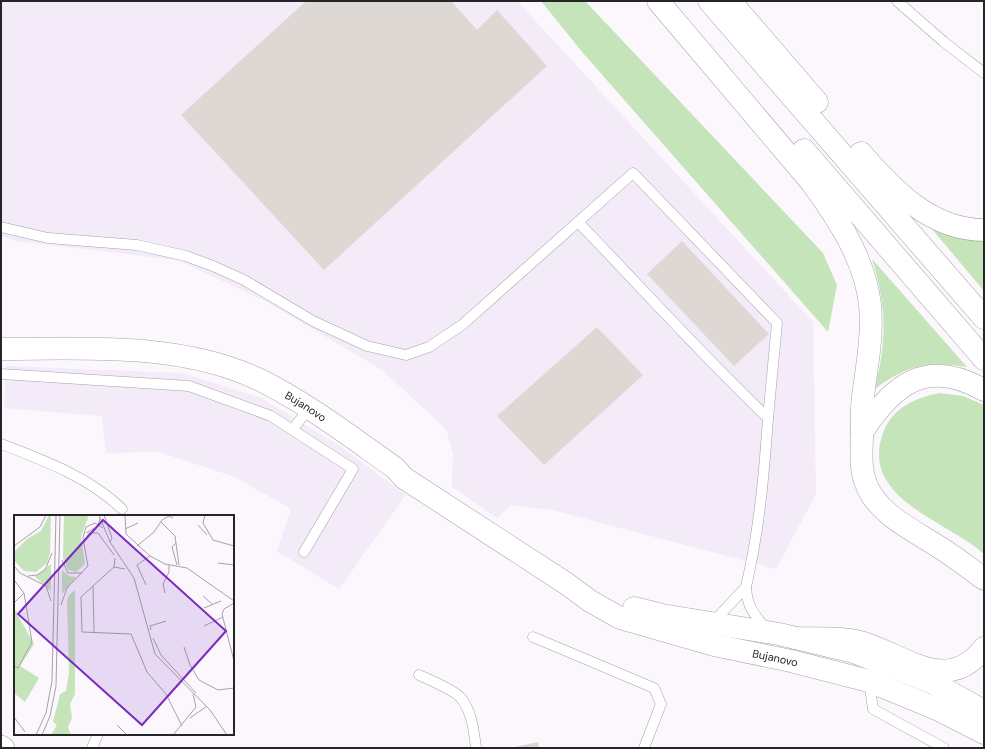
<svg xmlns="http://www.w3.org/2000/svg" width="985" height="749" font-family="'DM Sans',sans-serif">
	<style>
		.built { fill: #f3ebf7 }
		.green { fill: #c5e4ba }
		.building { fill: #ddd8d3 }
		.lines { fill: none; stroke-linecap: round; stroke-linejoin: round }
		.service-casing { stroke: #a5a2a7; stroke-width: 11 }
		.minor-casing { stroke: #a5a2a7; stroke-width: 22 }
		.secondary-casing { stroke: #a5a2a7; stroke-width: 23 }
		.motorway-casing { stroke: #a5a2a7; stroke-width: 23 }
		.service { stroke: #fff; stroke-width: 10 }
		.minor { stroke: #fff; stroke-width: 21 }
		.secondary { stroke: #fff; stroke-width: 22 }
		.motorway { stroke: #fff; stroke-width: 22 }
		.labels { text-anchor: middle; dominant-baseline: central; stroke-width: 3; stroke-linejoin: round; paint-order: stroke }
		.street-label { font-size: 11px; fill: #252426; stroke: #fbf7fd }
		.inset-road { fill: none; stroke: #a5a3a7; stroke-width: 1 }
		.view { fill: #7b2cbf; fill-opacity: 0.15; stroke: #7b2cbf; stroke-width: 2 }
		.inset-edge { fill: none; stroke: #252426; stroke-width: 2 }
	</style>
	<rect width="100%" height="100%" fill="#fbf7fd"/>
	<g class="built">
		<polygon points="1,1 517,1 813,322 816,494 776,569 552,510 512,505 497,518 452,487 453,454 446,429 382,370 267,302 177,260 15,241 1,236"/>
		<polygon points="6,366 183,373 261,398 340,446 406,495 339,589 277,551 291,509 235,477 159,452 106,453 102,416 4,408"/>
	</g>
	<g class="green">
		<polygon points="541,1 585,1 823,253 837,285 828,332 583,53"/>
		<polygon points="932,229 984,240 984,291"/>
		<path d="M872 259 967 367C928 361 907 365 875 389 887 340 887 307 872 259Z"/>
		<path d="M940 393 963 396 984 405V554C948 521 859 499 883 433 893 407 915 398 940 393Z"/>
	</g>
	<g class="building">
		<polygon points="306,1 451,1 477,30 497,10 547,66 324,270 181,115"/>
		<polygon points="682,241 769,334 734,366 647,274"/>
		<polygon points="597,327 643,375 544,465 497,416"/>
		<polygon points="538,742 539,748 515,748 515,747"/>
	</g>
	<g class="lines">
		<g class="service-casing">
			<g id="service">
				<polyline points="897,1 944,42 984,73"/>
				<path d="M578 222C641 287 702 355 768 418 764 476 759 531 746 587"/>
				<polyline points="1,227 48,238 137,245 186,256 213,266 244,280 313,321 367,346 406,355 429,347 462,325 633,173 777,323 768,418"/>
				<polyline points="1,374 189,386 271,416 353,469 304,552"/>
				<polyline points="293,429 309,408"/>
				<path d="M1 444C43 460 89 477 122 509"/>
				<path d="M712 619H716L746 587C747 607 754 614 766 629"/>
				<polyline points="533,637 654,688 661,704 644,748"/>
				<path d="M419 675C430 680 452 689 460 697 472 710 474 732 476 748"/>
				<polyline points="869,681 873,709 944,748"/>
				<polyline points="92,748 98,734"/>
			</g>
		</g>
		<g class="minor-casing">
			<polyline id="minor" points="1,746 4,748"/>
		</g>
		<g class="secondary-casing">
			<g id="secondary">
				<path id="s1" d="M1 349C86 349 179 342 258 379 307 403 351 437 395 468L404 478 567 584 590 601 620 618 714 645 791 661 869 681 937 709 984 733"/>
				<polyline points="634,608 662,615 779,634 854,652 935,684 984,711"/>
			</g>
		</g>
		<g class="motorway-casing">
			<g id="motorway">
				<path d="M658 1 812 183C838 219 865 259 870 305 873 336 867 365 863 396 861 410 862 424 862 438 861 458 860 476 871 494 886 518 916 532 939 547 955 557 969 568 984 579"/>
				<polyline points="709,1 984,318"/>
				<polyline points="730,1 817,102"/>
				<polyline points="804,150 984,359"/>
				<path d="M861 153C893 190 931 230 984 230"/>
				<path d="M862 432C894 383 927 358 984 390"/>
				<path d="M795 638C814 639 837 637 856 641 901 651 945 698 984 648"/>
				<polyline points="949,715 972,718 984,714"/>
			</g>
		</g>
		<use href="#service" class="service"/>
		<use href="#minor" class="minor"/>
		<use href="#secondary" class="secondary"/>
		<use href="#motorway" class="motorway"/>
	</g>
	<g class="labels">
		<g class="street-label">
			<text stroke="none"><textPath href="#s1" startOffset="316">Bujanovo</textPath></text>
			<text stroke="none"><textPath href="#s1" startOffset="856">Bujanovo</textPath></text>
		</g>
	</g>
	<g transform="translate(14 515)">
		<rect width="220" height="220" fill="#fbf7fd"/>
		<path d="M35 0H37L36 38 33 48 22 57 10 56 1 46V36L13 24 27 16ZM50 0H75L67 22 71 49 62 57 54 55 49 43ZM37 49V76L21 62ZM48 55 55 61 62 62 48 79ZM61 75V179L56 189 58 203 54 212 57 220H37L43 210 39 207 46 179 52 176 55 158 53 85 55 80ZM0 93 20 129 6 151 25 163 11 187 0 178Z" fill="#c5e4ba"/>
		<path class="inset-road" d="M85 0 96 27 120 63 141 139 196 195 213 220M90 0 98 23 96 27M111 0 112 19 136 41 151 49 173 53 220 86M191 0 189 8 199 25 220 31M147 7 161 21 165 50M184 10 193 20M111 14 124 8M72 18 84 11 86 3M71 25 75 18H84L100 40M162 28 158 32 163 50M0 31 26 12 32 0M123 31 140 17 148 5 155 1 159 3M101 43 100 52 111 54M48 45 54 58H68M204 48 220 50M0 51 6 58 32 71 37 86M14 61 23 60 31 55 38 38M0 65 10 78 0 88M132 70 123 50 136 41M79 71 67 82 68 117 117 119 133 157 152 179 168 211M151 78 149 69 155 57V50M189 81 198 89M220 88 210 94 208 99 220 146M47 90 53 73 74 51 69 23 72 12 81 8 89 13M190 93 207 86M190 111 209 102M137 115 136 111 152 106M80 117 79 71 100 52M139 123 147 140 182 178M170 132 176 150 185 165 204 175 220 173M0 151 4 153 18 127 10 78M0 202 11 217M176 203 193 191M103 210 113 220M22 220 32 198 38 166 42 0M28 220 36 201 42 171 46 0M159 220 182 192 179 179"/>
		<path class="view" d="M89 5 212 116 128 210 4 99Z"/>
		<rect width="220" height="220" class="inset-edge"/>
	</g>
	<rect width="985" height="749" fill="none" stroke="#252426" stroke-width="4"/>
</svg>
